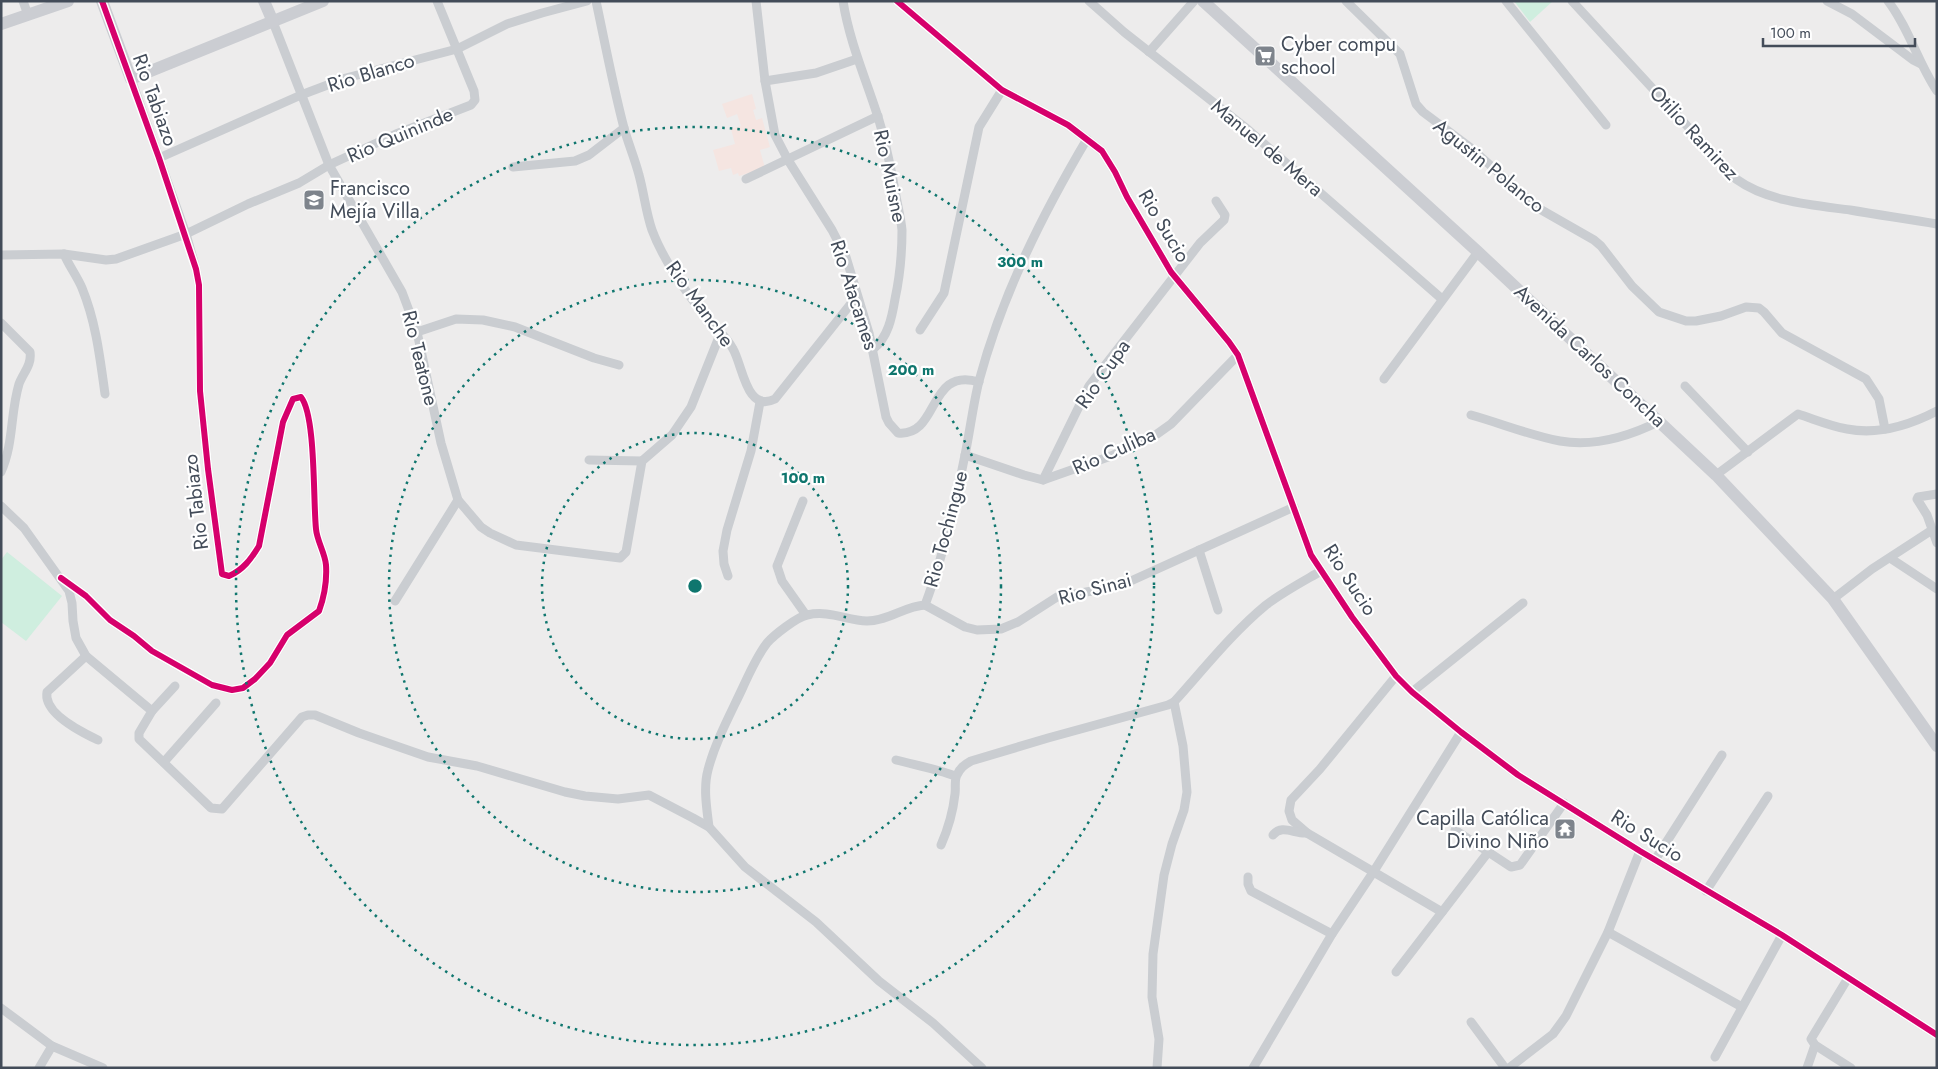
<svg xmlns="http://www.w3.org/2000/svg" width="1938" height="1069" font-family="Jost,sans-serif">
	<style>
		.medical { fill: #f5e5e1 }
		.green { fill: #cfeedf }
		.lines { fill: none; stroke-linecap: round; stroke-linejoin: round }
		.street { stroke: #cacdd1; stroke-width: 9 }
		.secondary { stroke: #cbcdd2; stroke-width: 12 }
		.cycleway-casing { stroke: #fff; stroke-width: 9 }
		.cycleway { stroke: #d6006c; stroke-width: 6 }
		.ring { fill: none; stroke: #0f766e; stroke-width: 2.5; stroke-dasharray: 2.5 5 }
		.labels { text-anchor: middle; dominant-baseline: central; stroke-width: 4.5; stroke-linejoin: round; paint-order: stroke }
		.poi-label { font-size: 20px; fill: #434c59; stroke: #fff; text-anchor: start }
		.street-label { font-size: 20px; fill: #434c59; stroke: #fff }
		.centre { fill: #0f766e; stroke: #fff; stroke-width: 2.5 }
		.ring-label { font-size: 15px; text-anchor: middle; font-weight: bold; fill: #0f766e; stroke: #fff; stroke-width: 4.5; stroke-linejoin: round; paint-order: stroke }
	</style>
	<rect width="100%" height="100%" fill="#edecec"/>
	<polygon class="medical" points="752,94 756,109 753,110 756,120 762,118 770,147 760,150 765,168 739,176 738,173 733,175 731,168 719,171 713,150 735,144 731,129 741,126 737,114 727,118 722,104"/>
	<g class="green">
		<polygon points="1514,1 1553,1 1530,22"/>
		<polygon points="7,552 62,596 26,641 1,622 1,560"/>
	</g>
	<g class="lines">
		<g class="street">
			<polyline points="23,1 28,15"/>
			<path d="M596 1C605 43 613 86 624 128 628 143 635 159 639 175 644 193 646 213 652 230 662 257 685 292 704 314 713 326 726 335 733 349 743 366 746 413 775 399L857 296"/>
			<path d="M756 1 765 81 775 135 788 160 832 230 846 257 869 333 886 417 889 423 898 433C940 437 927 366 979 382"/>
			<path d="M843 1C849 40 865 77 877 114 886 141 891 169 896 196 898 207 901 219 902 230 902 253 900 276 895 299 892 317 888 338 873 349"/>
			<polyline points="897,1 1002,90 1068,125 1102,151 1115,172 1127,197 1171,272 1229,342 1238,355 1311,555 1352,617 1396,676 1412,692 1461,732 1518,775 1640,851 1782,935 1937,1035"/>
			<polyline points="1089,1 1124,32 1246,128 1442,299"/>
			<polyline points="1346,1 1400,54 1416,104 1423,112 1471,148 1538,208 1594,240 1601,246 1632,286 1659,312 1686,321 1696,321 1721,316 1746,307 1759,308 1764,312 1782,333 1866,379 1879,399 1885,429"/>
			<polyline points="1506,1 1606,125"/>
			<path d="M1572 1 1736 179C1768 202 1812 205 1850 210 1879 215 1908 219 1937 224"/>
			<polyline points="1827,1 1852,14 1913,60 1921,64"/>
			<path d="M1888 1C1909 28 1918 63 1937 91"/>
			<polyline points="273,22 329,165 402,292 417,332 441,443 458,500 481,527 490,533 516,545 620,558 626,552 642,461 672,435 691,407 721,332"/>
			<polyline points="1149,52 1194,1"/>
			<polyline points="765,81 816,73 857,59"/>
			<polyline points="159,158 301,95 346,78 457,49 507,24 542,13 587,1"/>
			<polyline points="513,167 575,161 589,155 624,128"/>
			<polyline points="746,179 878,116"/>
			<path d="M64 254C69 266 77 276 82 288 96 322 100 358 105 394"/>
			<polyline points="1,255 64,254 106,260 116,259 186,234 248,204 299,183 329,165 396,134 471,105 475,100 474,91 437,1"/>
			<path d="M1 323 30 352C32 365 23 373 19 384 10 414 14 443 1 472"/>
			<polyline points="920,330 944,293 979,127 1002,90"/>
			<polyline points="417,332 456,319 483,320 515,327 594,358 619,365"/>
			<polyline points="1384,379 1478,252"/>
			<polyline points="1685,386 1748,452"/>
			<path d="M1471 415C1500 423 1532 436 1560 441 1594 447 1630 436 1660 421"/>
			<polyline points="965,455 1024,475 1043,480 1111,456 1157,434 1171,424 1238,355"/>
			<polyline points="589,460 642,461"/>
			<path d="M1716 475 1798 414C1814 419 1830 426 1847 429 1877 435 1910 425 1937 411"/>
			<polyline points="1043,480 1089,386 1200,243 1224,220 1225,215 1216,201"/>
			<polyline points="1937,494 1918,497 1917,499 1927,515 1937,543"/>
			<polyline points="803,501 777,566 782,581 806,615"/>
			<polyline points="1,506 24,528 69,591 72,603 73,621 76,638 86,656 152,711 139,733 139,739 211,808 222,809 302,717 308,715 315,715 359,733 428,757 477,766 565,792 585,796 618,799 649,795 693,818 709,827 745,867 816,922 879,981 933,1023 982,1068"/>
			<polyline points="1199,550 1218,610"/>
			<polyline points="1890,558 1937,589"/>
			<polyline points="728,576 724,564 723,551 727,530 751,451 760,402"/>
			<path d="M65 581 86 596 110 620 134 636 152 651 212 685 232 690 243 688 255 679 270 663 287 635 319 611C324 597 327 580 326 565 325 553 317 541 316 529 313 501 316 416 301 397L293 399 283 422 259 546C251 559 243 570 229 576L222 574 208 469 200 391 199 285 196 269 186 234 131 79"/>
			<polyline points="1833,599 1872,569 1932,530"/>
			<polyline points="395,601 458,500"/>
			<polyline points="925,605 965,627 977,630 1001,629 1018,622 1057,597 1098,590 1133,580 1294,507"/>
			<path d="M86 656 47 692C43 713 81 732 98 740"/>
			<polyline points="1396,676 1320,769 1291,800 1289,811 1292,820 1307,833 1442,912"/>
			<polyline points="1412,692 1523,603"/>
			<polyline points="152,711 175,686"/>
			<path d="M896 760C915 765 937 769 955 776"/>
			<polyline points="164,762 216,703"/>
			<path d="M709 827C707 810 703 788 708 770 715 742 731 713 743 687 750 672 757 656 767 643 774 635 797 617 807 615 829 610 846 620 867 621 888 621 905 606 925 605 943 557 955 506 965 455 970 431 973 405 979 381 1002 295 1042 215 1087 139"/>
			<polyline points="1455,830 1511,867 1520,865 1564,803"/>
			<path d="M1273 835C1282 824 1294 834 1307 833"/>
			<path d="M941 845C948 829 953 812 955 794 956 788 954 780 957 775 960 768 964 765 971 761L1048 738 1168 705 1174 702C1203 670 1232 633 1266 605 1283 592 1302 582 1321 571"/>
			<polyline points="1655,860 1722,755"/>
			<polyline points="1248,877 1248,884 1251,891 1332,934"/>
			<polyline points="1706,891 1768,796"/>
			<polyline points="1608,932 1742,1007"/>
			<polyline points="1396,972 1489,851"/>
			<polyline points="1848,978 1811,1039 1815,1045 1851,1068"/>
			<polyline points="1,1008 52,1046 103,1068"/>
			<polyline points="1471,1022 1505,1068"/>
			<polyline points="1715,1057 1782,935"/>
			<polyline points="39,1068 52,1046"/>
			<polyline points="1157,1068 1159,1039 1152,997 1153,954 1164,875 1172,844 1184,810 1187,792 1183,746 1174,702"/>
			<polyline points="1253,1068 1332,934 1374,871 1461,732"/>
			<polyline points="1509,1068 1553,1034 1566,1016 1608,932 1640,851"/>
			<polyline points="1807,1068 1815,1045"/>
		</g>
		<g class="secondary">
			<polyline points="102,1 131,79 323,1"/>
			<polyline points="264,1 273,22"/>
			<polyline points="1203,1 1478,252 1716,475 1833,599 1937,746"/>
			<polyline points="1,24 68,1"/>
		</g>
		<g class="cycleway-casing">
			<g id="cycleway">
				<polyline points="897,1 1002,90 1068,125 1102,151 1115,172 1127,197 1171,272 1229,342 1238,355 1311,555 1352,617 1396,676 1412,692 1461,732 1518,775 1640,851 1782,935 1937,1035"/>
				<path d="M61 578 86 596 110 620 134 636 152 651 212 685 232 690 243 688 255 679 270 663 287 635 319 611C324 597 327 580 326 565 325 553 317 541 316 529 313 501 316 416 301 397L293 399 283 422 259 546C251 559 243 570 229 576L222 574 208 469 200 391 199 285 196 269 159 158 102 1"/>
			</g>
		</g>
		<use href="#cycleway" class="cycleway"/>
	</g>
	<g class="ring">
		<circle cx="695" cy="586" r="153"/>
		<circle cx="695" cy="586" r="306"/>
		<circle cx="695" cy="586" r="459"/>
	</g>
	<defs>
		<g id="supermarket-square" transform="scale(1.125)"><rect x="-9" y="-9" width="18" height="18" rx="4" fill="#7e848c" stroke="#fff"/><path d="M-6-5.5h2.5l.6 2H6L4.5 2H-2.5L-4.4-4H-6ZM-1.5 3.2a1.3 1.3 0 1 0 .1 0ZM3 3.2a1.3 1.3 0 1 0 .1 0Z" fill="#fff"/></g>
		<g id="school-square" transform="scale(1.125)"><rect x="-9" y="-9" width="18" height="18" rx="4" fill="#7e848c" stroke="#fff"/><path d="M0-5L7-2L0 1L-7-2ZM-4 1L0 2.5L4 1V4Q0 6-4 4Z" fill="#fff"/></g>
		<g id="temple-square" transform="scale(1.125)"><rect x="-9" y="-9" width="18" height="18" rx="4" fill="#7e848c" stroke="#fff"/><path d="M0-6L5-2H3V0L6.5 2.5H4V6H1.5V3h-3V6H-4V2.5H-6.5L-3 0V-2H-5Z" fill="#fff"/></g>
	</defs>
	<g fill-rule="evenodd">
		<use href="#supermarket-square" x="1265" y="56"/>
		<use href="#school-square" x="314" y="200"/>
		<use href="#temple-square" x="1565" y="829"/>
	</g>
	<g class="labels">
		<g class="poi-label">
			<text x="1281" y="44">Cyber compu<tspan x="1281" dy="23">school</tspan></text>
			<text x="330" y="188">Francisco<tspan x="330" dy="23">Mejía Villa</tspan></text>
			<text x="1549" y="818" text-anchor="end">Capilla Católica<tspan x="1549" dy="23">Divino Niño</tspan></text>
		</g>
		<g class="street-label">
			<text transform="translate(371 73) rotate(-17)">Rio Blanco</text>
			<text transform="translate(155 100) rotate(70)">Rio Tabiazo</text>
			<text transform="translate(1694 133) rotate(47)">Otilio Ramirez</text>
			<text transform="translate(400 135) rotate(-23)">Rio Quininde</text>
			<text transform="translate(1267 148) rotate(40)">Manuel de Mera</text>
			<text transform="translate(1489 166) rotate(39)">Agustin Polanco</text>
			<text transform="translate(890 176) rotate(78)">Rio Muisne</text>
			<text transform="translate(1164 226) rotate(59)">Rio Sucio</text>
			<text transform="translate(854 295) rotate(72)">Rio Atacames</text>
			<text transform="translate(700 304) rotate(54)">Rio Manche</text>
			<text transform="translate(1590 356) rotate(43)">Avenida Carlos Concha</text>
			<text transform="translate(420 358) rotate(76)">Rio Teatone</text>
			<text transform="translate(1103 374) rotate(-55)">Rio Cupa</text>
			<text transform="translate(1114 451) rotate(-24)">Rio Culiba</text>
			<text transform="translate(196 502) rotate(-97)">Rio Tabiazo</text>
			<text transform="translate(946 529) rotate(-75)">Rio Tochingue</text>
			<text transform="translate(1350 580) rotate(57)">Rio Sucio</text>
			<text transform="translate(1095 589) rotate(-15)">Rio Sinai</text>
			<text transform="translate(1647 836) rotate(32)">Rio Sucio</text>
		</g>
	</g>
	<circle cx="695" cy="586" r="8" class="centre"/>
	<g class="ring-label">
		<text x="1020" y="267">300 m</text>
		<text x="911" y="375">200 m</text>
		<text x="803" y="483">100 m</text>
	</g>
	<rect width="1938" height="1069" fill="none" stroke="#434c59" stroke-width="5"/>
	<path d="M1763 38v8h152v-8" fill="none" stroke="#434c59" stroke-width="2.5"/>
	<text x="1770" y="38" font-size="15" fill="#434c59" stroke="#ffffff" stroke-width="4" paint-order="stroke">100 m</text>
</svg>
